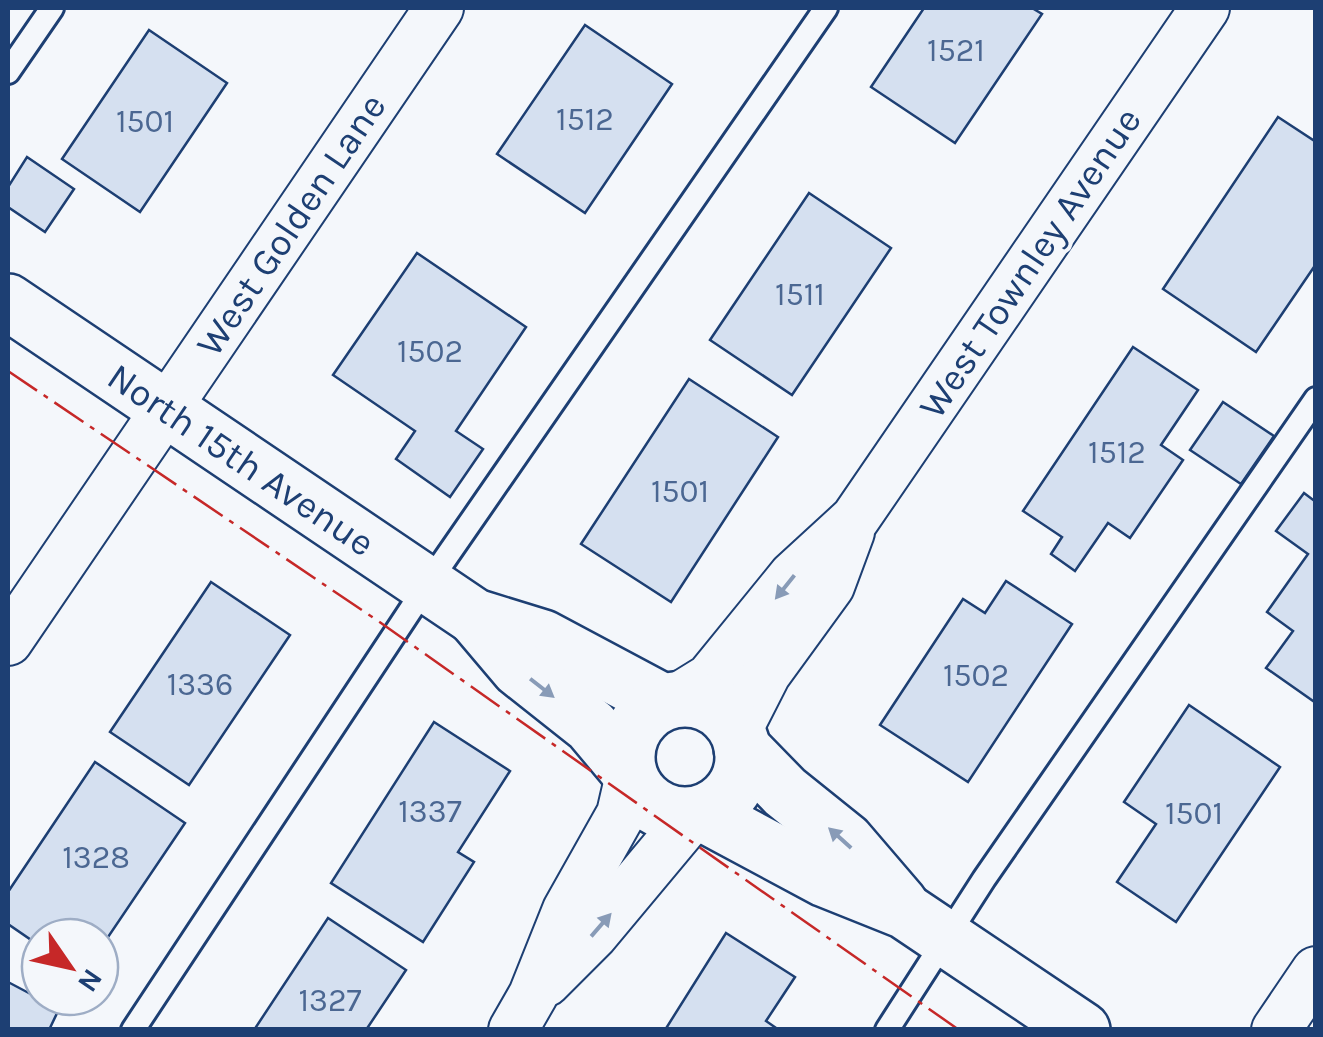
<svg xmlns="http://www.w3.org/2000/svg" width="1323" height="1037" font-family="Karla,sans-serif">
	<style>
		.building { fill: #d5e0f0; stroke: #1d3f73; stroke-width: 2.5 }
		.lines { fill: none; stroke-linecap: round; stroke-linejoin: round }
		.lane-casing { stroke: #1d3f73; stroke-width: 28 }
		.street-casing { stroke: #1d3f73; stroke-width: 52 }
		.secondary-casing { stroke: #1d3f73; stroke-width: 60 }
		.lane { stroke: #f4f7fb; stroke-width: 22 }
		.street { stroke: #f4f7fb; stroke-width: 48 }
		.secondary { stroke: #f4f7fb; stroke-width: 55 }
		.power { stroke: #c62828; stroke-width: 2.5; stroke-dasharray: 35 8 5 8; stroke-linecap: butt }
		.oneway { fill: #889bb7 }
		.labels { text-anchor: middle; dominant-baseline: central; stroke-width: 8; stroke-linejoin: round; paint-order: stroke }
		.number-label { font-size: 32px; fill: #4b6792 }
		.street-label { font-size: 38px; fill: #1d3f73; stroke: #f4f7fb }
	</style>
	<rect width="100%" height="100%" fill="#f4f7fb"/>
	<g class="building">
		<polygon points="924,8 1032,8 1042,14 955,143 871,87"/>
		<polygon points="585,25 672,84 585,213 497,154"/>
		<polygon points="149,30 227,83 140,212 62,159"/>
		<polygon points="1278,117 1316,142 1316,264 1256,352 1163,289"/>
		<polygon points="27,157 74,189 45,232 8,207 8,187"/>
		<polygon points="809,193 891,248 792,395 710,340"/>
		<polygon points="417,253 526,327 456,431 483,449 450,497 396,459 415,431 333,375"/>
		<polygon points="1133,347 1198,390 1161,445 1183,460 1130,538 1108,523 1075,571 1051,554 1062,537 1023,511"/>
		<polygon points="689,379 778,437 671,602 581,544"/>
		<polygon points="1223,402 1274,436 1241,484 1190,450"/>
		<polygon points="1304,493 1316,502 1316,703 1266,668 1293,631 1267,612 1308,554 1276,531"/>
		<polygon points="1006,581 1072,624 968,782 880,725 963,599 985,613"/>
		<polygon points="211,582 290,635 189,785 110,732"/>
		<polygon points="1189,705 1280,767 1176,922 1117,882 1156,824 1124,802"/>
		<polygon points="434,722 510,771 458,852 474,862 423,942 331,883"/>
		<polygon points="95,762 185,823 100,949 100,937 40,937 40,946 8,924 8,892"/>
		<polygon points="328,918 406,970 366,1030 254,1030"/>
		<polygon points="726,933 795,977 766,1021 779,1030 665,1030"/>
		<polygon points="8,982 59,1009 49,1030 8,1030"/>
	</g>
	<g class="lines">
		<g class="lane-casing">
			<g id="lane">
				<polyline points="8,72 52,8"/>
				<polyline points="133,1030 427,585 826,8"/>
				<polyline points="887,1030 984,879 1316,399"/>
			</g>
		</g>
		<g class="street-casing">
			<g id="street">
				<polyline points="8,641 439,8"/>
				<polyline points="676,699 710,678 793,576 855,519 1205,8"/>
				<polyline points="737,731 766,674 830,586 850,532"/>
				<polyline points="546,982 593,935 694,814"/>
				<polyline points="513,1030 533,995 567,910 621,814 630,775"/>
				<polyline points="1276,1030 1316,971"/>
			</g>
		</g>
		<g class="secondary-casing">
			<g id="secondary">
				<polyline points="8,302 475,617 543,638 663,702"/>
				<polyline points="475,617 519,669 591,726 627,769"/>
				<circle cx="685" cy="757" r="58"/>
				<polyline points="742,748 785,792 846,841 900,904"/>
				<polyline points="702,813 825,879 905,911 1082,1030"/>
			</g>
		</g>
		<use href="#lane" class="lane"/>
		<use href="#street" class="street"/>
		<use href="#secondary" class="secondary"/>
		<polyline class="power" points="8,371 381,623 959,1030"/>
	</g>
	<defs><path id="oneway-solid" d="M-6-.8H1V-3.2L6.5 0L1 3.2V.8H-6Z" transform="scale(2.5)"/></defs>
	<g class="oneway">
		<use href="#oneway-solid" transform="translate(785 587) rotate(129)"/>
		<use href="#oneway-solid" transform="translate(542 688) rotate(38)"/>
		<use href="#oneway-solid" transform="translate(840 838) rotate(-138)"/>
		<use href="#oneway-solid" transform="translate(601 925) rotate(-49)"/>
	</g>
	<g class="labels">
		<g class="number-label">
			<text x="956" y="50">1521</text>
			<text x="585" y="119">1512</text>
			<text x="145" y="121">1501</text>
			<text x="800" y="294">1511</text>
			<text x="430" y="351">1502</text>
			<text x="1117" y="452">1512</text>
			<text x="680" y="491">1501</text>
			<text x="976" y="675">1502</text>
			<text x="200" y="684">1336</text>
			<text x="430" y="811">1337</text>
			<text x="1194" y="813">1501</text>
			<text x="96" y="857">1328</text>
			<text x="330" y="1000">1327</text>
		</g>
		<g class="street-label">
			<text transform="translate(291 225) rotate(-56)">West Golden Lane</text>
			<text transform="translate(1030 263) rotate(-56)">West Townley Avenue</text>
			<text transform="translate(241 460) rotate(34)">North 15th Avenue</text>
		</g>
	</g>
	<rect width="1323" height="1037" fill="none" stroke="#1d3f73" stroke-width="20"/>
	<g transform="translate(70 967) rotate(124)"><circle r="48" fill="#f4f7fb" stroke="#9eadc5" stroke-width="2.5"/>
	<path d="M0-8L18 38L0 25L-18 38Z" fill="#c62828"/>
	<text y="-15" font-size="28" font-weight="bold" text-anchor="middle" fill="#1d3f73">N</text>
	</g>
</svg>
